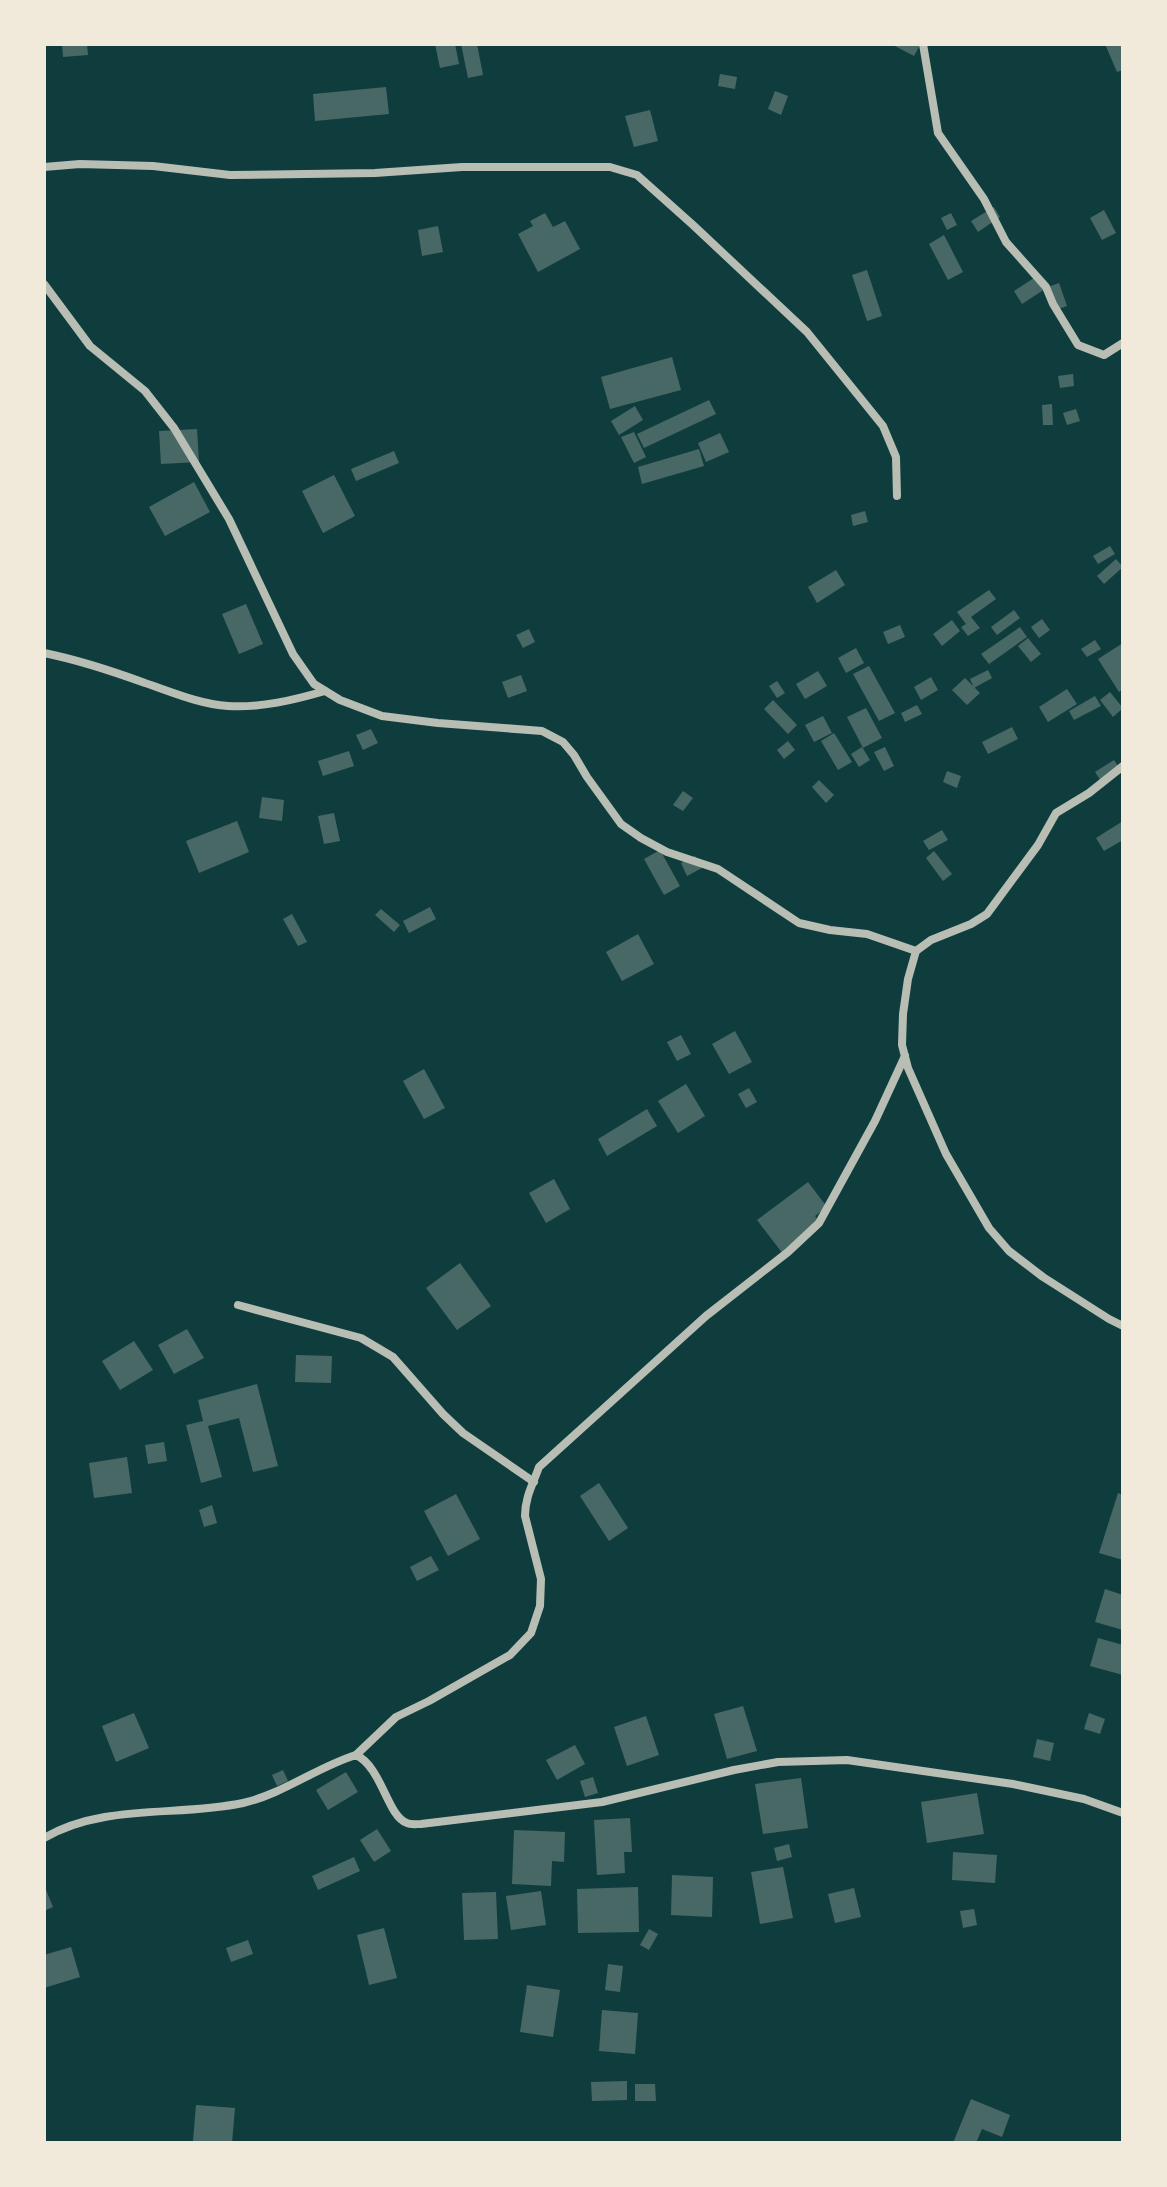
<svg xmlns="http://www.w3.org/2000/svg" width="1167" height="2187" font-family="'PT Serif',serif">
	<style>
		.building { fill: #486865 }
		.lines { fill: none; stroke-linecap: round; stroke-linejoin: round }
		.minor { stroke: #b8beb3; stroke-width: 8 }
	</style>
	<rect width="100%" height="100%" fill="#0f3d3e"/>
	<g class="building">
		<polygon points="62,44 87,44 88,55 63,57"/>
		<polygon points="435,44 455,44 459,64 440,68"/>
		<polygon points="461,44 477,44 483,75 468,78"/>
		<polygon points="891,44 918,44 920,45 914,56"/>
		<polygon points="1105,44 1123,44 1123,70 1117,72"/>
		<polygon points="720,74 737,77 735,89 718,86"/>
		<polygon points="386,87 389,114 315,121 313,94"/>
		<polygon points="775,91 788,96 781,115 768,109"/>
		<polygon points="650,110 658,141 634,147 625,116"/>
		<polygon points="994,207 1000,217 978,232 971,221"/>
		<polygon points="1104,210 1116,233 1102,240 1090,218"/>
		<polygon points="545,213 553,227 565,221 580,249 538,272 518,234 533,226 530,221"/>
		<polygon points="951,213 957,225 947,230 941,218"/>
		<polygon points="438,226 443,252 422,256 418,230"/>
		<polygon points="944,235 963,272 948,280 929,244"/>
		<polygon points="867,270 882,316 867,321 852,275"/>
		<polygon points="1037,276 1045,289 1022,304 1014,291"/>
		<polygon points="1059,283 1067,306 1056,310 1048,287"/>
		<polygon points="672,357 681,390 610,409 601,377"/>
		<polygon points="1073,374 1074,386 1060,388 1058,376"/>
		<polygon points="709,400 716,414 644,448 637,434"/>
		<polygon points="1052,404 1053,425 1043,425 1042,405"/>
		<polygon points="635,406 643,420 619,435 611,421"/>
		<polygon points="1076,409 1080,421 1067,425 1063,413"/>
		<polygon points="197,429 199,462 161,464 159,431"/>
		<polygon points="634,432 646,457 634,463 621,437"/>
		<polygon points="720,433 729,452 706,462 698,443"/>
		<polygon points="699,449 704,466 642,484 638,467"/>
		<polygon points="394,451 399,463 356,481 351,469"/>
		<polygon points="334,475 355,516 323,533 302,491"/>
		<polygon points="194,482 210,512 165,536 149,507"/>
		<polygon points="865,511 868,522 853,526 851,515"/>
		<polygon points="1110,546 1115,554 1098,564 1093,556"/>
		<polygon points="1116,559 1123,567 1104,584 1097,576"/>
		<polygon points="836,570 845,585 817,603 808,587"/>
		<polygon points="989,590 996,599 971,617 980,628 968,636 961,627 966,624 957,612"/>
		<polygon points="246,604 263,644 239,654 222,614"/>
		<polygon points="1014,610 1020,618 997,635 991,627"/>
		<polygon points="1042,619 1050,630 1039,638 1031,627"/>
		<polygon points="952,620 960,631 942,646 933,634"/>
		<polygon points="900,625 905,637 888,644 883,632"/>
		<polygon points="1020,627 1027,637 989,664 981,654"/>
		<polygon points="529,629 535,642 523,648 516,635"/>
		<polygon points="1028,638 1041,654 1031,662 1018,646"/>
		<polygon points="1095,640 1101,649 1087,657 1081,649"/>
		<polygon points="1123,643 1123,689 1119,692 1098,659"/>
		<polygon points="856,648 864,663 846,673 838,658"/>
		<polygon points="869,666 895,713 879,721 853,674"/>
		<polygon points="988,670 992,678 974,688 970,679"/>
		<polygon points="818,671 827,686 805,699 796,684"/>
		<polygon points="521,675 527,691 508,698 502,682"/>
		<polygon points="931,677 938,690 921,700 914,687"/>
		<polygon points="965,678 980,693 967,705 952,690"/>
		<polygon points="777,681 785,693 777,698 769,686"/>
		<polygon points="1067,689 1077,704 1048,722 1039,707"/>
		<polygon points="1110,692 1123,708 1113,717 1100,700"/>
		<polygon points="1095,696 1101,706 1074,720 1069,711"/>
		<polygon points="773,700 797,725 788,734 764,709"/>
		<polygon points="917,705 922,714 905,722 901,713"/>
		<polygon points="866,708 882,738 863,748 847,717"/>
		<polygon points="823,716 832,733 814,742 805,725"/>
		<polygon points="1012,727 1018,739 988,754 982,742"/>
		<polygon points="371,729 378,743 363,750 356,735"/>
		<polygon points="834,733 852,762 838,770 821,741"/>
		<polygon points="788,741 795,750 784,759 777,750"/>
		<polygon points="862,747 870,760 859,767 851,754"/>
		<polygon points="885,747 894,766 884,771 874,752"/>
		<polygon points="349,751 354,766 323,776 318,761"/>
		<polygon points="1114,760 1122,772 1103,784 1095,772"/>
		<polygon points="947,771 961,776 957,788 943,782"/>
		<polygon points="819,780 834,795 826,803 812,787"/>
		<polygon points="683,791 693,798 683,811 673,805"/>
		<polygon points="262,797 284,800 282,821 259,818"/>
		<polygon points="334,813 340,841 324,844 318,816"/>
		<polygon points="237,821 249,852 199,873 186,841"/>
		<polygon points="1123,821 1123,840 1104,851 1096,838"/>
		<polygon points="942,830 948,840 929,850 923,841"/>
		<polygon points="660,850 680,886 664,895 644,859"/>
		<polygon points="934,851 952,874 943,881 926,858"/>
		<polygon points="695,856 702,868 687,876 681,863"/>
		<polygon points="430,907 436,919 409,933 403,921"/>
		<polygon points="381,909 400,925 394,932 375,915"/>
		<polygon points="292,914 307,942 298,946 283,919"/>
		<polygon points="638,934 654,964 622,981 606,952"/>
		<polygon points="735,1031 752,1062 729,1074 712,1044"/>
		<polygon points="681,1035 691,1054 677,1061 667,1042"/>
		<polygon points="424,1069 445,1108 424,1119 403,1081"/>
		<polygon points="686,1084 705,1116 678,1133 658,1101"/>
		<polygon points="749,1088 757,1102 746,1108 738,1094"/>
		<polygon points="647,1109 657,1126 607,1156 598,1139"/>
		<polygon points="554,1179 570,1209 546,1223 529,1193"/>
		<polygon points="808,1182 827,1207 815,1216 821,1225 783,1254 757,1220"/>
		<polygon points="460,1263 491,1306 457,1330 426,1288"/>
		<polygon points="187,1329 204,1358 174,1374 158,1345"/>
		<polygon points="134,1341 153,1370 120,1390 102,1361"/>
		<polygon points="296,1355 332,1356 331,1383 295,1382"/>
		<polygon points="257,1384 278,1466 253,1472 239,1418 208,1426 222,1477 201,1483 186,1425 203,1421 198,1400"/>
		<polygon points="164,1442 167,1461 148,1464 145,1445"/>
		<polygon points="127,1457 132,1493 94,1498 89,1463"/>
		<polygon points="599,1483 628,1528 609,1541 580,1496"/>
		<polygon points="1118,1493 1123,1495 1123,1560 1099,1553"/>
		<polygon points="456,1494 480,1539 448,1556 424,1511"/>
		<polygon points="212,1505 217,1523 204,1527 199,1510"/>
		<polygon points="431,1556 439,1570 417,1581 410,1567"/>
		<polygon points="1105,1589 1123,1595 1123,1630 1095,1622"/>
		<polygon points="1098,1638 1123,1645 1123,1675 1090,1666"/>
		<polygon points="743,1706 757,1751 727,1759 714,1714"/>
		<polygon points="134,1713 149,1748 116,1762 102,1726"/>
		<polygon points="1089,1713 1105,1719 1100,1734 1084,1729"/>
		<polygon points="646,1716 659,1755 627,1766 614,1727"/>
		<polygon points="1037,1739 1054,1743 1050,1761 1033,1757"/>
		<polygon points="575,1745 585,1764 557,1780 546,1760"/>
		<polygon points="283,1770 288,1781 277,1786 272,1775"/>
		<polygon points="346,1772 358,1792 328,1810 316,1790"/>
		<polygon points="593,1777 598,1793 585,1797 580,1781"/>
		<polygon points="801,1778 808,1828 763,1834 755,1784"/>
		<polygon points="977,1793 984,1834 927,1843 921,1802"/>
		<polygon points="630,1818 632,1852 624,1852 625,1873 597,1875 594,1820"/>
		<polygon points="377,1829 391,1851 374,1862 360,1840"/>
		<polygon points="514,1830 565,1832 564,1862 552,1861 551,1886 512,1884"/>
		<polygon points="789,1844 792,1857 777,1861 774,1848"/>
		<polygon points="953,1852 997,1855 995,1883 952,1880"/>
		<polygon points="354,1857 360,1871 318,1890 312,1876"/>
		<polygon points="783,1867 793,1918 760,1924 751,1872"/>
		<polygon points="672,1875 713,1877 712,1917 671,1915"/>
		<polygon points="44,1885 53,1907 44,1911"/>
		<polygon points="638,1887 639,1932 578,1933 577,1889"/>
		<polygon points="854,1888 861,1917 835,1923 828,1894"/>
		<polygon points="541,1891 546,1925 511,1930 506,1896"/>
		<polygon points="496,1892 498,1939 464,1940 462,1893"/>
		<polygon points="974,1909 977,1925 963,1928 960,1911"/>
		<polygon points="384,1928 397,1978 369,1985 357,1935"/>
		<polygon points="649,1929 658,1934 649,1950 640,1945"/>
		<polygon points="248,1940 253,1954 231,1962 226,1948"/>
		<polygon points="71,1947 80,1977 44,1988 44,1955"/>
		<polygon points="608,1964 623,1966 620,1992 605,1990"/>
		<polygon points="527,1985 560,1990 553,2037 520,2032"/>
		<polygon points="602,2010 638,2013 635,2054 599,2051"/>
		<polygon points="627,2081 627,2100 592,2101 591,2082"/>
		<polygon points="635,2084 655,2084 656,2101 635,2101"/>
		<polygon points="971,2099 1010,2115 1002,2137 982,2129 976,2143 953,2143"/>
		<polygon points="196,2105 235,2108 232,2143 193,2141"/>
	</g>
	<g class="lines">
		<g class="minor">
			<polyline points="923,44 938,133 984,199 1006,242 1046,287 1053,304 1078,345 1104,355 1123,343"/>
			<polyline points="44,167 80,164 153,166 230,175 375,173 462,167 610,167 637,175 693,225 807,332 883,426 896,457 897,496"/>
			<polyline points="44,284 90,346 145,391 174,428 229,519 293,654 314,684 340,700 382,716 438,723 542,731 563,742 574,755 587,777 621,824 641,838 667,852 718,869 799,923 830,930 867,934 916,951"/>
			<path d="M44 653C79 660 112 671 145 683 172 692 199 704 228 706 261 708 294 700 325 691"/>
			<polyline points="1123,766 1089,793 1056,813 1038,845 987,914 971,924 931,940 916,951 908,979 903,1014 902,1045 908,1068 946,1154 989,1228 1009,1251 1043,1277 1109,1319 1123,1326"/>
			<polyline points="238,1305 361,1338 393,1357 443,1414 463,1433 534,1482"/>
			<path d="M356 1755 396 1717 429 1701 510 1655 531 1633 540 1606 541 1579 525 1516C525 1497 533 1484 539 1467L706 1316 788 1252 819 1223 875 1121 905 1056"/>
			<path d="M44 1838C104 1803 178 1817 243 1803 283 1794 317 1767 356 1755 382 1767 387 1816 407 1823 411 1825 416 1824 421 1824L602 1802 734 1770 778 1762 847 1760 1013 1784 1084 1799 1123 1813"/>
		</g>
	</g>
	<rect width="1167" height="2187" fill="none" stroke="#f1e9da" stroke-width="92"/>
</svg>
